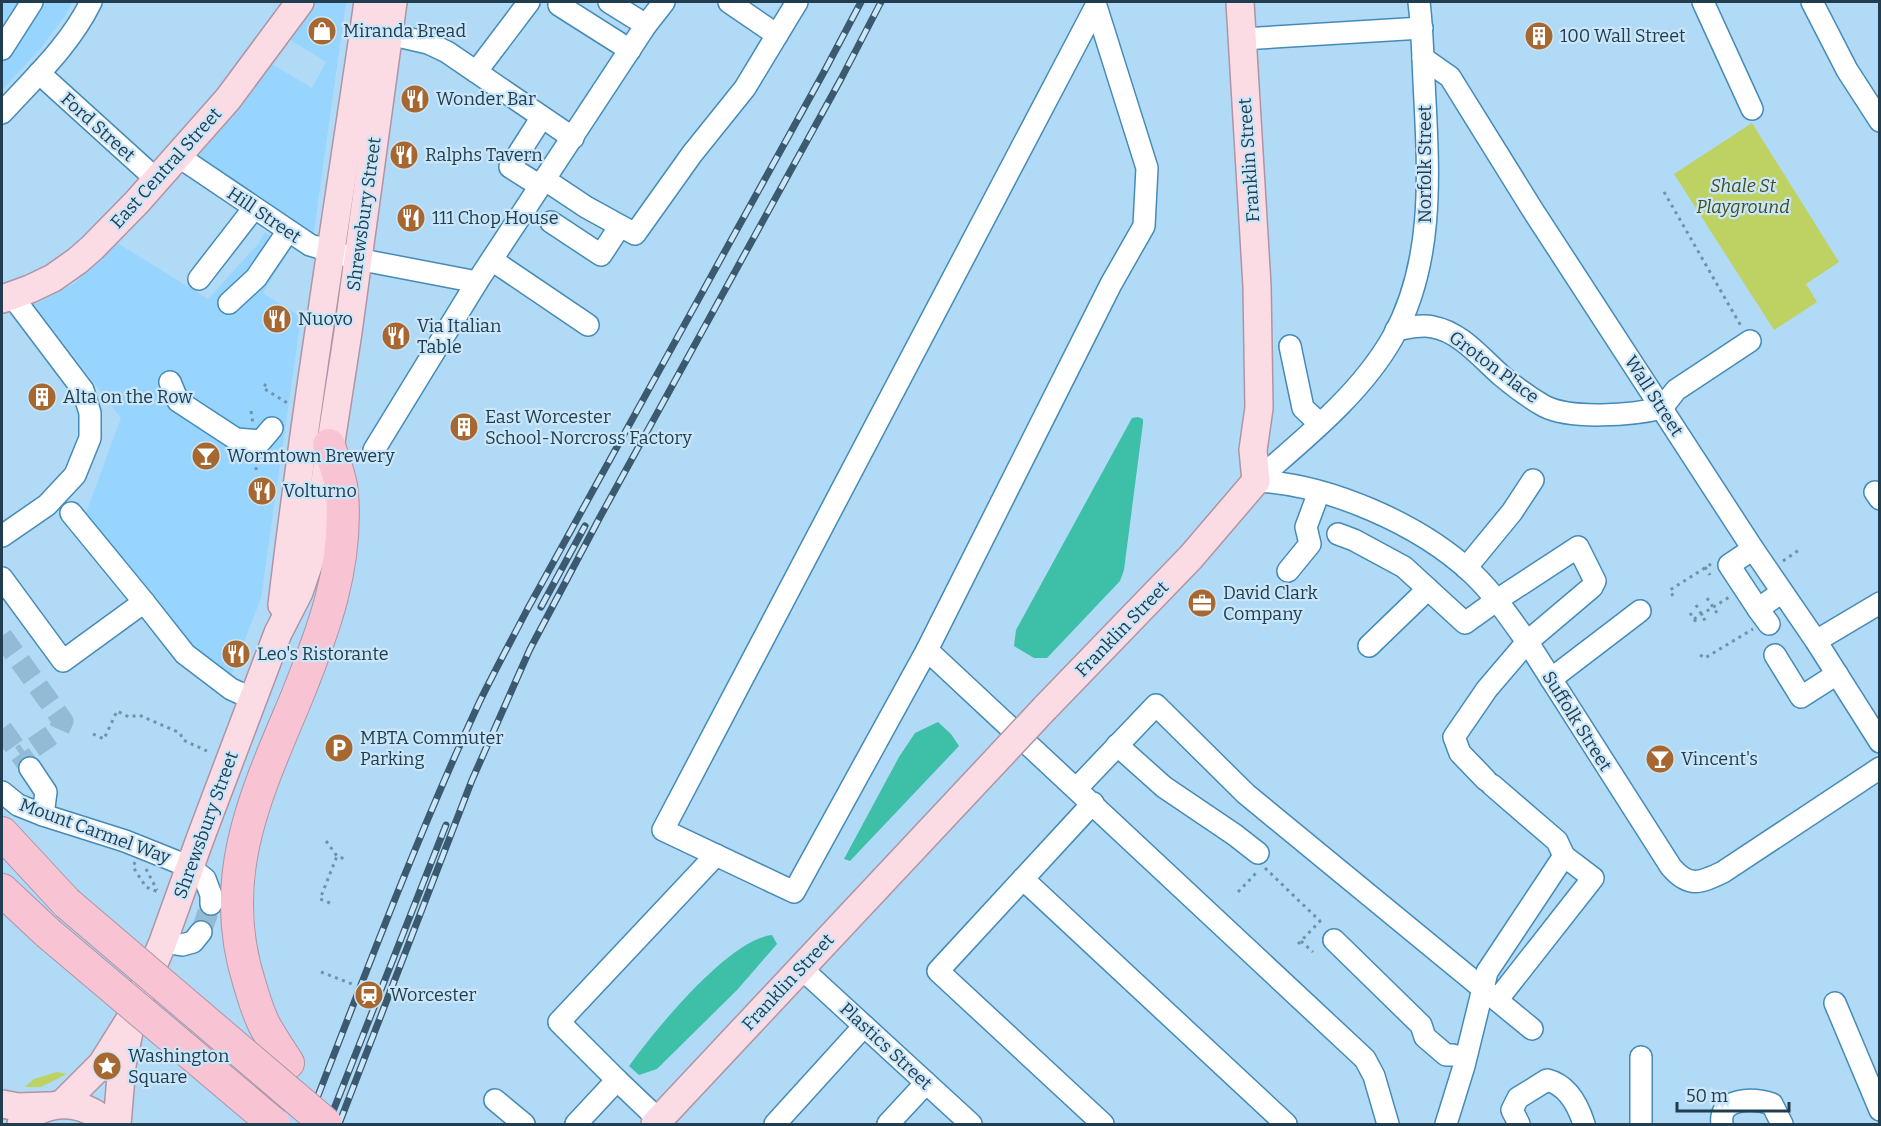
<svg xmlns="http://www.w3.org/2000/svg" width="1881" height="1126" font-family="Bitter,serif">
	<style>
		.built { fill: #98d5fe }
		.green { fill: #bdd262 }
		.water { fill: #3ebfa7 }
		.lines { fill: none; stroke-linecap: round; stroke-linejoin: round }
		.minor-tunnel { stroke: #94bbd5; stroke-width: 21; stroke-dasharray: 21 10; stroke-linecap: butt }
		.minor-casing { stroke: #458bb7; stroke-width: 24 }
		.major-casing { stroke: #ad95a6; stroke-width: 30 }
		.highway-casing { stroke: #ad95a6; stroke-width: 34 }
		.path { stroke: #7093ab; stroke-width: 3; stroke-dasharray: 3 4.5; stroke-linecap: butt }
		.minor { stroke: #fff; stroke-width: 21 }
		.major { stroke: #fbdce5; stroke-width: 27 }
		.highway { stroke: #f8c4d4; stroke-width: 32 }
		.rail-casing { stroke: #3b5a6f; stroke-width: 7 }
		.rail { stroke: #cae6f8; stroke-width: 4.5; stroke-dasharray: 14; stroke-linecap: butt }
		.major-bridge-casing { stroke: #ad95a6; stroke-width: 30; stroke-linecap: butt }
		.highway-bridge-casing { stroke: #ad95a6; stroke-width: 34; stroke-linecap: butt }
		.major-bridge { stroke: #fbdce5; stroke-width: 27 }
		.highway-bridge { stroke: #f8c4d4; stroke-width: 32 }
		.labels { text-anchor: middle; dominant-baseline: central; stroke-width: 4.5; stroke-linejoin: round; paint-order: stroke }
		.poi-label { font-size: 18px; fill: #213e51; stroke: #cae6f8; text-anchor: start }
		.street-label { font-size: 18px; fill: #213e51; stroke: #cae6f8 }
		.park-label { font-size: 18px; font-style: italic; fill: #444d1d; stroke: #cae6f8 }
	</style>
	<rect width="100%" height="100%" fill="#b1daf6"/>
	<g class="built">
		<polygon points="2,2 72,2 65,16 40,49 2,90"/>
		<polygon points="316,2 346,2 313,238 192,158 270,63 312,88 326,62 289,39"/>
		<polygon points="265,232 290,249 263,293 301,317 261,598 230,678 192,647 86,513 121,418 34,305 75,283 114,241 208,299 258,244"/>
	</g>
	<g class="green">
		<polygon points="1752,123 1839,262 1806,284 1817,302 1774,330 1674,174"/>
		<polygon points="57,1072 67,1074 41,1087 25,1087 34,1079"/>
	</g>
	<g class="water">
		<polygon points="1138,417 1143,419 1143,423 1124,570 1120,581 1047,658 1034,658 1014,646 1016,630 1132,418"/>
		<polygon points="938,722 951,734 959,746 850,861 844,859 899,757 915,733"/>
		<path d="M772 935 777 944 737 990 657 1069 639 1075 629 1066C655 1030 728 940 772 935Z"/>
	</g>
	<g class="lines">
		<g class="minor-tunnel">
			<polyline points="2,636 63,721 59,730 21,756"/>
			<polyline points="2,729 28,765"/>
			<polyline points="201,932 211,904"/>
		</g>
		<g class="minor-casing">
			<g id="minor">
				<polyline points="609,2 646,25"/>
				<polyline points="1703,2 1752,109"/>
				<polyline points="1812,2 1847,70 1880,121"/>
				<polyline points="559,5 630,50"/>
				<polygon points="1096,6 1147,168 1144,226 1111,284 927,650 794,892 663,830"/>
				<polyline points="389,34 428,43 447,52 573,138"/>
				<polyline points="777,35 797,2"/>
				<polyline points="1242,39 1422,28"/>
				<polyline points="2,49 32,2"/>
				<polyline points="1423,58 1450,77 1532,209 1753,549 1816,641 1880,742"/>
				<polyline points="476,72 529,2"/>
				<polyline points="39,73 157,180"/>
				<path d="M2 113C34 78 70 45 91 2"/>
				<polyline points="178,156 310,245 357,259 477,282"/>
				<polyline points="544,179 586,207 635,234 692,154 745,88 777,35 729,2"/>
				<polyline points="540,186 510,167 542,117"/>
				<polyline points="551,222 601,255 620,226"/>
				<polyline points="492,260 588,325"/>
				<polyline points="199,279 254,208"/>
				<polyline points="229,303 256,278 288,231"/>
				<path d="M1396 330C1408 328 1421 324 1433 327 1461 332 1482 359 1503 377 1515 387 1530 398 1544 406 1571 420 1633 415 1662 408L1676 390 1750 341"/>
				<polyline points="1290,346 1303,408 1320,424"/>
				<polyline points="170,382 178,401 236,439 261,441 272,428"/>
				<polyline points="374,450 477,282 646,25 664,2"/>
				<path d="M1256 481C1328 484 1420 524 1473 574 1495 595 1512 621 1530 646L1671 867C1689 888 1700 883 1723 872L1880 768"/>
				<path d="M1256 481C1304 439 1361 394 1393 337 1433 265 1429 180 1425 101 1423 68 1423 35 1419 2"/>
				<polyline points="1875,492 1880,499"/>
				<polyline points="71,513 144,602 185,654 231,689 253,699"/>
				<polyline points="1338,534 1354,540 1404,567 1465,623 1497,600 1578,547 1595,581 1592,587 1527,642 1487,689 1454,737 1460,753 1486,780"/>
				<polyline points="2,536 47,505 75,475 90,438 90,413 83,390 12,296"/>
				<polyline points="1753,549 1729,565 1758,609 1782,592"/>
				<polyline points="1466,568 1512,512 1533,480"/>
				<polyline points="1288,571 1310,544 1306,527 1319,492"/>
				<polyline points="2,578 63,661 144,602"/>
				<polyline points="1758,609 1769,624"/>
				<polyline points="1816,641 1880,603"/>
				<polyline points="1369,646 1428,589"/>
				<polyline points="927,650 1365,1059 1374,1076 1388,1124"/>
				<polyline points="1775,655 1801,697 1837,674"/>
				<polyline points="1551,679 1640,611"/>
				<polyline points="1117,745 1164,787 1235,835 1258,853"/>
				<polyline points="30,768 46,792 43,815"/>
				<polyline points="1492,785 1557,841 1564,856"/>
				<polyline points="1077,788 1156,705 1246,794 1532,1029"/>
				<polyline points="2,792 18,805 43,815 125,841 190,867 205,879 211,895 211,904"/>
				<polyline points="1093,803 938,971 1103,1124"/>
				<polyline points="1023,879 1286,1124"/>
				<polyline points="1334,940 1421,1025 1425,1037 1446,1055 1453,1055"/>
				<polyline points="163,942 182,945 193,942 201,932"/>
				<polyline points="801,968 971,1124"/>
				<polyline points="1835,1003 1880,1110"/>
				<polyline points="617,1080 559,1022 716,855"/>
				<polyline points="495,1100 524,1124"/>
				<polyline points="576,1124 617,1080 659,1120"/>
				<polyline points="775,1124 864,1026"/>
				<polyline points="888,1124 926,1083"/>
				<polyline points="1446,1124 1464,1066 1487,972 1564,856 1593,878 1498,999"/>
				<path d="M1519 1124 1512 1110 1518 1098 1547 1080C1568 1085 1578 1105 1584 1124"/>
				<polyline points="1641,1124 1641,1057"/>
				<path d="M1722 1124C1718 1097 1753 1098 1772 1104L1782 1124"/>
			</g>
		</g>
		<g class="major-casing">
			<g id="major">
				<polyline points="2,299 30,289 53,278 77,261 92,248 137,202 228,99 300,2"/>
				<path d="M282 605C306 403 339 203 368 2"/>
				<polyline points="1045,708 1191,557 1256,481 1253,450 1259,408 1257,286 1240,2"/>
				<polyline points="2,1104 18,1107 48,1106"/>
				<polyline points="62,1104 102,1064 132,1016 163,942 200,839 278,633 299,592 311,557 324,487 348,332 393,2"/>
				<path d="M21 1124C46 1098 83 1099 108 1124"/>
				<polyline points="117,1124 122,1065 129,1032"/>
				<polyline points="655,1124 1002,754"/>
			</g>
		</g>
		<g class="highway-casing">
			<g id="highway">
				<polyline points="2,833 67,903"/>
				<polyline points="2,890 48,933"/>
				<path d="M288 1063C281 1052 273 1040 266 1028 258 1014 254 998 249 982 216 877 256 794 296 699 323 632 348 567 342 493 341 477 333 460 329 445"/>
			</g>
		</g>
		<g class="path">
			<polyline points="1664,192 1741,326"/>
			<polyline points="266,384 263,388 289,404"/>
			<polyline points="251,411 253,424"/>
			<polyline points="266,459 280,460"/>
			<polyline points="256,470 257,458"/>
			<polyline points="1783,561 1799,550"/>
			<polyline points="1705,567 1710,575"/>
			<polyline points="1673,596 1670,590 1711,564"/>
			<polyline points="1707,598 1719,616"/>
			<polyline points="1696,605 1707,624"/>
			<polyline points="1690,613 1698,625"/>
			<polyline points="1694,619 1731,596"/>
			<polyline points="1700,655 1705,658 1753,629"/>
			<polyline points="93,734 104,739 117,711 129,717 139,715 180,733 183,740 207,751"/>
			<polyline points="326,841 337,856 347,860"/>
			<polyline points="135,862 133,867 146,887 158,892"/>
			<polyline points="1265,868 1320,921"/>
			<polyline points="146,869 157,890"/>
			<polyline points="1238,892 1258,871"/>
			<polyline points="330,903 320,899 337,856"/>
			<polyline points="1301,941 1313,952"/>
			<polyline points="1298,944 1323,918"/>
			<polyline points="321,972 352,984"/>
		</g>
		<use href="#minor" class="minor"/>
		<use href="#major" class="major"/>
		<use href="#highway" class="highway"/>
		<g class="rail-casing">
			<g id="rail">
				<polyline points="541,607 585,526"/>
				<path d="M307 1124C362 983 415 841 479 703 494 672 511 641 527 610L825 70 861 2"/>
				<polyline points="328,1124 446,825"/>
				<polyline points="339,1124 472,780 530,649 600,517 841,79 881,2"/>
			</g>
		</g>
		<use href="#rail" class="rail"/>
		<g class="major-bridge-casing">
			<polyline id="major-bridge" points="1002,754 1045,708"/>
		</g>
		<g class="highway-bridge-casing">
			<g id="highway-bridge">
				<polyline points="67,903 326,1124"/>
				<polyline points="48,933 274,1124"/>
			</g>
		</g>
		<use href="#major-bridge" class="major-bridge"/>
		<use href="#highway-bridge" class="highway-bridge"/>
	</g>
	<defs>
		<g id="shop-disc" transform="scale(1.5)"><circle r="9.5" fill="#a76730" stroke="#cae6f8"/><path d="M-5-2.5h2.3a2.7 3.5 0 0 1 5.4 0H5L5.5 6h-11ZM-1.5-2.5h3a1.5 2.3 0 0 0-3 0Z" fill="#fff"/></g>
		<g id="building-disc" transform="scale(1.5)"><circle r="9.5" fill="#a76730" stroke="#cae6f8"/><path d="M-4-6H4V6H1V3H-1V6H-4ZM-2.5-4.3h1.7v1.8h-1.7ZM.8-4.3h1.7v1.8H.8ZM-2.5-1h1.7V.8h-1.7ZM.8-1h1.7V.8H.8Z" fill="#fff"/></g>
		<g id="restaurant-disc" transform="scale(1.5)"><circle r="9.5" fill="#a76730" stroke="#cae6f8"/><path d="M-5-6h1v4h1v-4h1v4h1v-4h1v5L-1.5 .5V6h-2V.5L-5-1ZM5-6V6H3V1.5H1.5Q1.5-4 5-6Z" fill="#fff"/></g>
		<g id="bar-disc" transform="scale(1.5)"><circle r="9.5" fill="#a76730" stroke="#cae6f8"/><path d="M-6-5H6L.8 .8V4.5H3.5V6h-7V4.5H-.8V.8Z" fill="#fff"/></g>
		<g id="office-disc" transform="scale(1.5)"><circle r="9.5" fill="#a76730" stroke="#cae6f8"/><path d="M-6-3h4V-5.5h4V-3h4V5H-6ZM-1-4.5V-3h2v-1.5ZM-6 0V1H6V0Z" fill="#fff"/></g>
		<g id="parking-disc" transform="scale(1.5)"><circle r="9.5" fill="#a76730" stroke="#cae6f8"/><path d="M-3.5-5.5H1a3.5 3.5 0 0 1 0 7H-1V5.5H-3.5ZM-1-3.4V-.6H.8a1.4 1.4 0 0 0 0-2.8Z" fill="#fff"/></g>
		<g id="station-disc" transform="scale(1.5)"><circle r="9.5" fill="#a76730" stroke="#cae6f8"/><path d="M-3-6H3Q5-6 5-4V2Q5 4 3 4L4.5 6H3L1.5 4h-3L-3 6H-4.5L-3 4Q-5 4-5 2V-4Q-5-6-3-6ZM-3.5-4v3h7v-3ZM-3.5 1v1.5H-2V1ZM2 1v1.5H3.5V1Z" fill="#fff"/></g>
		<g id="sight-disc" transform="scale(1.5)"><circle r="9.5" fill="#a76730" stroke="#cae6f8"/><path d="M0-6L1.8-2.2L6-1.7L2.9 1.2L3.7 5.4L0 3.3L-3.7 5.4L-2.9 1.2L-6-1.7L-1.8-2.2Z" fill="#fff"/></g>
	</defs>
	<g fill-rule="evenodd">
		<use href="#shop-disc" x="322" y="31"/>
		<use href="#building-disc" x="1539" y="36"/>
		<use href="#restaurant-disc" x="415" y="99"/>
		<use href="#restaurant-disc" x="404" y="155"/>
		<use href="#restaurant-disc" x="411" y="218"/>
		<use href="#restaurant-disc" x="277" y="319"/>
		<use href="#restaurant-disc" x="396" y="336"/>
		<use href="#building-disc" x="42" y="397"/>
		<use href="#building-disc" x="464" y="427"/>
		<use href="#bar-disc" x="206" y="456"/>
		<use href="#restaurant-disc" x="262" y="491"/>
		<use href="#office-disc" x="1202" y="603"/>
		<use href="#restaurant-disc" x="236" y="654"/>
		<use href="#parking-disc" x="339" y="748"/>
		<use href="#bar-disc" x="1660" y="759"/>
		<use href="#station-disc" x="369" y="995"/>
		<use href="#sight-disc" x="107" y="1066"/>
	</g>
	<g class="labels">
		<g class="poi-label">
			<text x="343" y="31">Miranda Bread</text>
			<text x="1560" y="36">100 Wall Street</text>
			<text x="436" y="99">Wonder Bar</text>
			<text x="425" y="155">Ralphs Tavern</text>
			<text x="432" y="218">111 Chop House</text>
			<text x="298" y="319">Nuovo</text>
			<text x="417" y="326">Via Italian<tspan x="417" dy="21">Table</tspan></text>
			<text x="63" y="397">Alta on the Row</text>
			<text x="485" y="417">East Worcester<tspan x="485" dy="21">School-Norcross Factory</tspan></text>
			<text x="227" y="456">Wormtown Brewery</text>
			<text x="283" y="491">Volturno</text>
			<text x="1223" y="593">David Clark<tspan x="1223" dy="21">Company</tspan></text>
			<text x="257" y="654">Leo's Ristorante</text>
			<text x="360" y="738">MBTA Commuter<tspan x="360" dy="21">Parking</tspan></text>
			<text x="1681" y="759">Vincent's</text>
			<text x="390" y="995">Worcester</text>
			<text x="128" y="1056">Washington<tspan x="128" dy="21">Square</tspan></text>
		</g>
		<g class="street-label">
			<text transform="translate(98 127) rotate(42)">Ford Street</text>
			<text transform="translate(1249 160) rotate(-94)">Franklin Street</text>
			<text transform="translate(1425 164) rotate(-90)">Norfolk Street</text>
			<text transform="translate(166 168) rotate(-48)">East Central Street</text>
			<text transform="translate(364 214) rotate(-82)">Shrewsbury Street</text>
			<text transform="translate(264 215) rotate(34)">Hill Street</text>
			<text transform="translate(1494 367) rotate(37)">Groton Place</text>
			<text transform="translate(1654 396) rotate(57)">Wall Street</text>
			<text transform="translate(1122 629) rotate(-46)">Franklin Street</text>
			<text transform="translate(1577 721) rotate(58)">Suffolk Street</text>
			<text transform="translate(206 825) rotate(-70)">Shrewsbury Street</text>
			<text transform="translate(95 831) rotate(20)">Mount Carmel Way</text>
			<text transform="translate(788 982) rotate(-47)">Franklin Street</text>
			<text transform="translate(886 1046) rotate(43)">Plastics Street</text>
		</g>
		<g class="park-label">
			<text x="1743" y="186">Shale St<tspan x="1743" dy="21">Playground</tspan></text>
		</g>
	</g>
	<rect width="1881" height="1126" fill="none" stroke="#213e51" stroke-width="6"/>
	<path d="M1677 1102v9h112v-9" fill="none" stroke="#213e51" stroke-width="3"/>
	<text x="1686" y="1102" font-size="18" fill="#213e51" stroke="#cae6f8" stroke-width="4.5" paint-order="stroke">50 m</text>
</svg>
